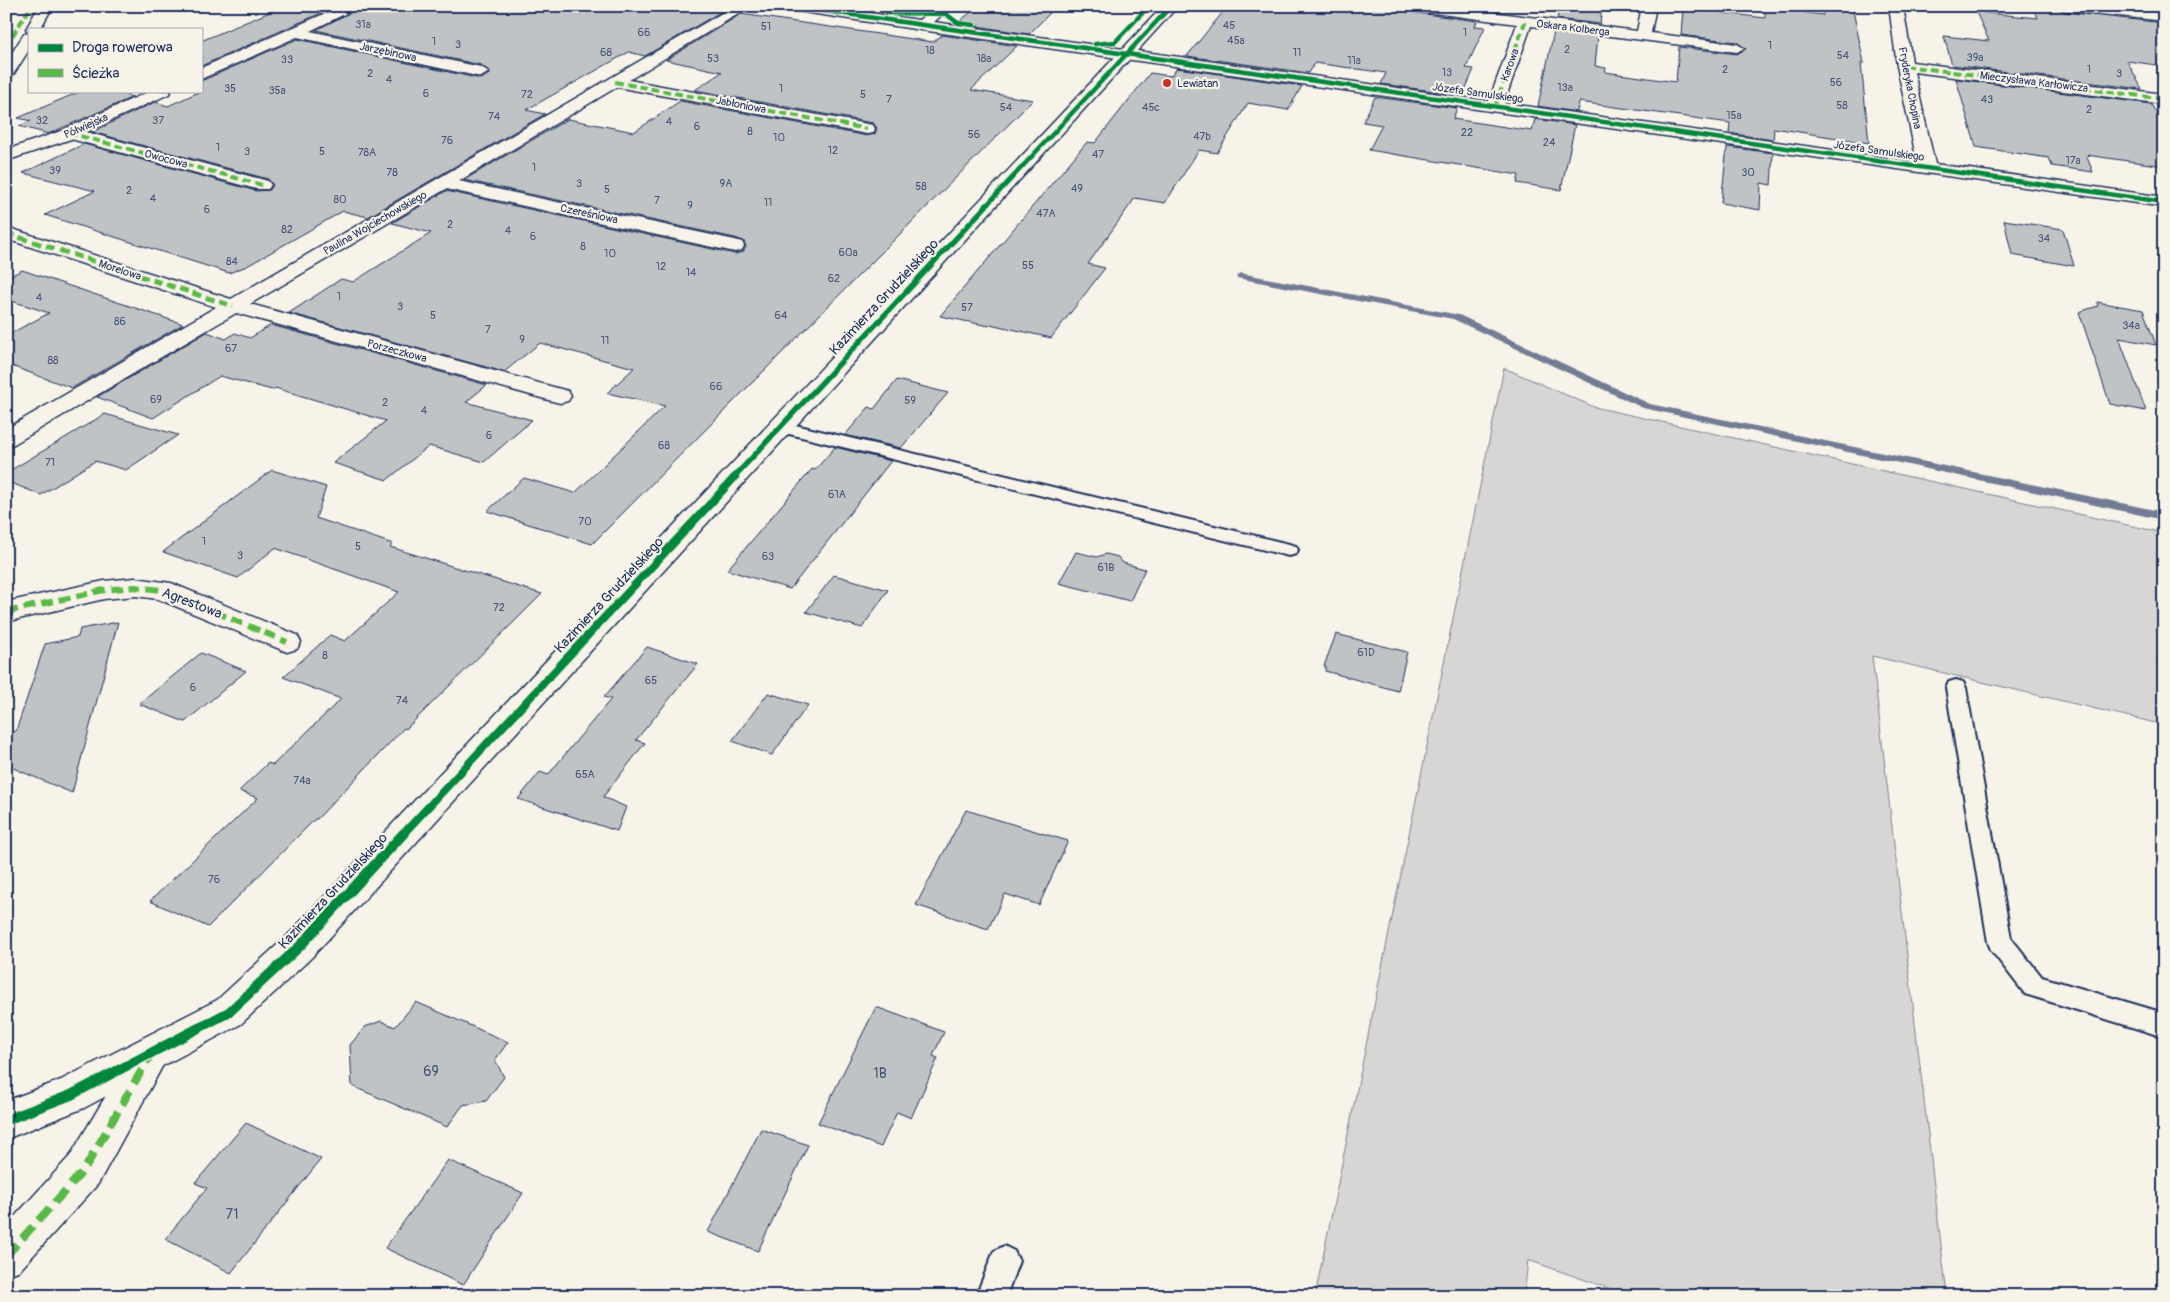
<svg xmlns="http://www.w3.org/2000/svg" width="2170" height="1302" font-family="Pangolin,sans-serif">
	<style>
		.green { fill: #d7d6d4; stroke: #798299 }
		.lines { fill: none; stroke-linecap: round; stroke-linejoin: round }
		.stream { fill: #727c95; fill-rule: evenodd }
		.building { fill: #c0c3c5; stroke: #1b2f5e }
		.lane-casing { stroke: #1b2f5e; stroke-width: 4 }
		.street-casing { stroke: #1b2f5e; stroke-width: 3 }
		.secondary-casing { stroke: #1b2f5e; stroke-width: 3 }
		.lane { fill: #f7f3e8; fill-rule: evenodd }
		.street { fill: #f7f3e8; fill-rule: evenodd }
		.secondary { fill: #f7f3e8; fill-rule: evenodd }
		.quiet-far3 { stroke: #58b947; stroke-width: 4; stroke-dasharray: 8 4; stroke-linecap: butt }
		.quiet-far2 { stroke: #58b947; stroke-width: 5; stroke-dasharray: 9 5; stroke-linecap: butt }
		.quiet-far1 { stroke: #58b947; stroke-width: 6; stroke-dasharray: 12 6; stroke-linecap: butt }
		.quiet { stroke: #58b947; stroke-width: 8; stroke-dasharray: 16 8; stroke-linecap: butt }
		.cycleway-far3-casing { stroke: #f7f3e8; stroke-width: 6 }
		.cycleway-far2-casing { stroke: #f7f3e8; stroke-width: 8 }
		.cycleway-far1-casing { stroke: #f7f3e8; stroke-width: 11 }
		.cycleway-casing { stroke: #f7f3e8; stroke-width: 13 }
		.cycleway-far3 { stroke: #00873e; stroke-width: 4.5 }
		.cycleway-far2 { stroke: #00873e; stroke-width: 5.5 }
		.cycleway-far1 { stroke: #00873e; stroke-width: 8 }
		.cycleway { stroke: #00873e; stroke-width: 10 }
		.poi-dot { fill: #c8321e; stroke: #f7f3e8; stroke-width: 2 }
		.labels { text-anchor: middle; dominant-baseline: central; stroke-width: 4.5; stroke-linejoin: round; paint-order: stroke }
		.number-label { font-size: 11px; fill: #445478 }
		.far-street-label { font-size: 11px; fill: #1b2f5e; stroke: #f7f3e8 }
		.far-poi-label { font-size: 11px; fill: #1b2f5e; stroke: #f7f3e8; text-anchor: start }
		.street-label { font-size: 14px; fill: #1b2f5e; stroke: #f7f3e8 }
		.near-number-label { font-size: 14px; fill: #445478 }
	</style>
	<rect width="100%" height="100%" fill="#f7f3e8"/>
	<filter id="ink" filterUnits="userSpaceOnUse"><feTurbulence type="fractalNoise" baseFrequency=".02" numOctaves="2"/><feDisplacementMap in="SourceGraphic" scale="10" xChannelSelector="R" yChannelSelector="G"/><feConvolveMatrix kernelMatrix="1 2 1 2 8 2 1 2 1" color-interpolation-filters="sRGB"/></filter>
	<g filter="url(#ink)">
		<polygon class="green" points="1504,368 1594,407 2164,533 2164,658 2157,657 2164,675 2164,725 1872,656 1947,1296 1631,1296 1528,1260 1524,1296 1315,1296"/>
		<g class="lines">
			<polygon class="stream" points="1240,273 1459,315 1650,404 2164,512 2164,520 1643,408 1453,319 1237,278 1236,276"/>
		</g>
		<g class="building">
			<polygon points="284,6 337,6 201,66 201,41"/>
			<polygon points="363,6 697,6 722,11 645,56 629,52 526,110 545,114 368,217 343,211 247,266 229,273 45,215 95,191 23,173 84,144 256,191 270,190 273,185 268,179 92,132 155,102 168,106 201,91 201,81 297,39 481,79 491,73 481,65 316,30"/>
			<polygon points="979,6 1057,6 1029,34 957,23"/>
			<polygon points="1228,6 1401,6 1410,12 1477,21 1475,26 1485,27 1466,68 1474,69 1463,95 1381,84 1386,73 1315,63 1309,73 1187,56"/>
			<polygon points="1560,6 1602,6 1600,24 1557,19"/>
			<polygon points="1822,6 1852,6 1864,63 1861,63 1869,143 1774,128 1773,140 1729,133 1730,123 1579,102 1577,112 1538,106 1554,31 1598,36 1595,66 1606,68 1605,72 1676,82 1679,47 1737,54 1746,49 1737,42 1681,35 1683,8 1765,18 1765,8 1823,15"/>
			<polygon points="2032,6 2055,6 2064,12 2164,23 2164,66 2127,61 2142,89 1952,65 1944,36 1989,41 1976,12 2038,18"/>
			<polygon points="741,14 933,42 942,35 1017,46 971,90 1033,100 592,544 487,511 524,478 575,493 665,406 607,393 634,368 540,343 504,372 289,313 341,279 353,282 431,233 392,223 446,191 735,254 743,252 746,247 744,241 735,238 464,180 568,119 634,132 680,101 867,136 875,134 877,128 873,123 695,90 722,72 666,60"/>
			<polygon points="1177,68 1302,86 1288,110 1248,103 1217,153 1199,150 1165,203 1135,198 1088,264 1105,268 1051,338 990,324 989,326 940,316 1087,142 1095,143 1150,73 1171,76"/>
			<polygon points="1956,79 2151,104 2164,127 2164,166 2086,155 2093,172 2052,166 2049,158 1976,147"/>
			<polygon points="81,91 112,91 133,97 48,134 19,126 31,121 18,118"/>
			<polygon points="1375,97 1457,108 1453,119 1532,131 1535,119 1575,125 1561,190 1517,183 1519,175 1369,150 1382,125 1363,122"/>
			<polygon points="1727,147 1773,153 1771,185 1761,183 1760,210 1721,203"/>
			<polygon points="2004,220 2063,229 2074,266 2012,255"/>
			<polygon points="22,270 183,324 72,388 6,364 6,336 49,313 6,299 6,278"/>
			<polygon points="2097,302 2143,310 2156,345 2119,338 2146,411 2110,404 2079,312 2098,306"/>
			<polygon points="271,325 487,385 466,402 532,420 484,462 429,446 387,480 333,463 386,421 275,388 272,390 220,376 153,418 97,397 207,332 226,339 235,333 250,338"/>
			<polygon points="897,380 948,393 901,448 845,435 869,407 874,409"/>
			<polygon points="105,414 178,435 126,470 95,461 41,495 6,481 6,473"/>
			<polygon points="835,447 891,461 790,589 727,570 812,469 815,470"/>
			<polygon points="272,470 326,487 316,518 393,544 390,547 542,594 406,729 404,728 317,819 315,819 208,927 150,901 258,798 239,791 268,763 273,765 341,699 283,677 330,635 345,641 399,592 275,548 238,578 163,552"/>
			<polygon points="1076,552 1097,557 1106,554 1118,557 1123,563 1145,569 1130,601 1059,583"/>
			<polygon points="834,575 888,590 862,628 806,612"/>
			<polygon points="118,622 72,793 6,765 6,733 16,731 45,644 78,637 80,629"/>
			<polygon points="1336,634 1407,652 1398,691 1325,671 1326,667 1324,666"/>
			<polygon points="647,647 698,664 636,740 645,743 603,797 626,807 617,831 518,799 540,772 548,775 611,699 604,697"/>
			<polygon points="201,653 246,671 185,722 139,704"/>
			<polygon points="768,693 808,705 772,755 732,741"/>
			<polygon points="966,810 1068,841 1039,905 1005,894 988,929 916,905"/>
			<polygon points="416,1002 508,1042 495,1060 504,1077 486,1101 463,1105 447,1127 352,1086 350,1045 365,1027 381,1021 395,1027"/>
			<polygon points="876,1007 944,1032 933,1056 938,1058 911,1118 897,1112 881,1147 818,1123"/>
			<polygon points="246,1123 321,1159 231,1273 165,1239 207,1188 195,1183"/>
			<polygon points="761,1129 808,1145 758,1251 708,1232"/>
			<polygon points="448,1160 523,1193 463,1285 385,1248"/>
		</g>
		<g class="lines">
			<g class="lane-casing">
				<g id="lane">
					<polygon points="783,422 1289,544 1296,546 1298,550 1296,554 1289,556 777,431 775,427 777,423"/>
					<polygon points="1956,680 1963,682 1966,688 2011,938 2042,977 2164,1013 2164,1037 2025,994 1991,950 1988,942 1946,688 1949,682"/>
					<polygon points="1004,1246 1014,1251 1019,1261 1006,1296 976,1296 994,1251"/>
				</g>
			</g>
			<g class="street-casing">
				<g id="street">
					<polygon points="342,6 361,6 310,31 481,67 489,72 481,77 297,37 201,79 201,68"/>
					<polygon points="734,6 751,6 629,80 867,124 873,125 875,129 873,133 867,134 617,87 459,181 735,240 742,242 744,246 742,250 735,252 446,189 250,304 568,391 571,396 568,401 560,403 552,401 236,313 14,444 6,446 6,429 216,307 6,239 6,227 231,299"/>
					<polygon points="783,6 821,6 919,20 936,6 952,6 934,22 1489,101 1517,24 1410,10 1403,6 1445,6 1637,31 1642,6 1656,6 1651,33 1737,44 1744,48 1737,52 1531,26 1504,103 1917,162 1897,66 1889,6 1903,6 1912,62 2164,94 2164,104 1914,72 1935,164 2164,197 2164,207 921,30 790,10"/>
					<polygon points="2057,6 2105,6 2164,13 2164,21 2064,10"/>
					<polygon points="150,91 171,91 169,94 86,132 268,181 271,185 268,189 256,189 71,139 6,161 6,150 61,131"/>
					<polygon points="135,578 171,583 297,635 301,642 297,649 287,652 158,599 135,596 104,599 6,622 6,602 104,581"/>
					<polygon points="151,1037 164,1042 169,1054 98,1184 20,1270 6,1276 6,1226 70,1156 138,1042"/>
				</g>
			</g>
			<g class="secondary-casing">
				<g id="secondary">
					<polygon points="39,6 53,6 40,29 29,29 28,32 26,29"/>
					<polygon points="1163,6 1178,6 312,957 241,1024 84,1108 6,1139 6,1101 61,1080 217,1000 288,935"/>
					<polygon points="29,33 29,50 11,78 6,80 6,62 24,34"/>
				</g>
			</g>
			<use href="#lane" class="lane"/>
			<use href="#street" class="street"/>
			<use href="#secondary" class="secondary"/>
			<g class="quiet-far3">
				<polyline points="6,46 31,6"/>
				<polyline points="1905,66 2164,99"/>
				<polyline points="615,82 867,129"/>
				<polyline points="1495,107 1525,22"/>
				<polyline points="69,133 262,185"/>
			</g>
			<polyline class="quiet-far2" points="6,233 233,306"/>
			<polyline class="quiet-far1" points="6,612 104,590 135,587 162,590 287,642"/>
			<polyline class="quiet" points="6,1256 84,1170 151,1054"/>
			<g class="cycleway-far3-casing">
				<g id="cycleway-far3">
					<polyline points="790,6 2164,202"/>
					<polyline points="887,13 946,14 958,23 974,25"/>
					<polyline points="1095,44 1115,42 1149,6"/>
					<polyline points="985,207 1171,6"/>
				</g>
			</g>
			<g class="cycleway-far2-casing">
				<polyline id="cycleway-far2" points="733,478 986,206"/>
			</g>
			<g class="cycleway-far1-casing">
				<polyline id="cycleway-far1" points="403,834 735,477"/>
			</g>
			<g class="cycleway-casing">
				<polyline id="cycleway" points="6,1120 71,1095 229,1012 300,946 404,833"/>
			</g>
			<use href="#cycleway-far3" class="cycleway-far3"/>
			<use href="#cycleway-far2" class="cycleway-far2"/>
			<use href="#cycleway-far1" class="cycleway-far1"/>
			<use href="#cycleway" class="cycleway"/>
		</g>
	</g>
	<circle class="poi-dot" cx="1167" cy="83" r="5"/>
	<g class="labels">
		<g class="number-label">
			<text x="363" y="24">31a</text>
			<text x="1229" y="25">45</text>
			<text x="766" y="26">51</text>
			<text x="644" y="32">66</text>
			<text x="1465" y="32">1</text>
			<text x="1236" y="40">45a</text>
			<text x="434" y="41">1</text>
			<text x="458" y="44">3</text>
			<text x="1770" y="45">1</text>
			<text x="1567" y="49">2</text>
			<text x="930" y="50">18</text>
			<text x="606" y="52">68</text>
			<text x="1297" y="52">11</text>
			<text x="1843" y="55">54</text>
			<text x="1975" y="57">39a</text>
			<text x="713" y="58">53</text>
			<text x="984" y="58">18a</text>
			<text x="287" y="59">33</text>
			<text x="1354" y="60">11a</text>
			<text x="1725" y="69">2</text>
			<text x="2089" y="69">1</text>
			<text x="1447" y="72">13</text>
			<text x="370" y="73">2</text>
			<text x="2119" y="73">3</text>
			<text x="389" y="79">4</text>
			<text x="1836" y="82">56</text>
			<text x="1565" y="87">13a</text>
			<text x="230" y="88">35</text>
			<text x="781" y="88">1</text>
			<text x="277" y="90">35a</text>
			<text x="426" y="93">6</text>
			<text x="527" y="94">72</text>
			<text x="863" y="94">5</text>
			<text x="889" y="99">7</text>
			<text x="1987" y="99">43</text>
			<text x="1842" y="105">58</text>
			<text x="1006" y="107">54</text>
			<text x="1151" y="107">45c</text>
			<text x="2089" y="109">2</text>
			<text x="1734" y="115">15a</text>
			<text x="494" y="116">74</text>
			<text x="42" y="120">32</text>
			<text x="158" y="120">37</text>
			<text x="669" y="121">4</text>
			<text x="697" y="126">6</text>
			<text x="750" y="131">8</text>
			<text x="1467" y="132">22</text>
			<text x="974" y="134">56</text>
			<text x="1202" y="136">47b</text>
			<text x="779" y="137">10</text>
			<text x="447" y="140">76</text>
			<text x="1549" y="142">24</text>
			<text x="218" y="147">1</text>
			<text x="833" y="150">12</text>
			<text x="247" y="151">3</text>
			<text x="322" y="151">5</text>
			<text x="367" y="152">78A</text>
			<text x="1098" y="154">47</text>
			<text x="2073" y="160">17a</text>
			<text x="534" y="167">1</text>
			<text x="55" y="170">39</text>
			<text x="392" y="172">78</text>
			<text x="1748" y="172">30</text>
			<text x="579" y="183">3</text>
			<text x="726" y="183">9A</text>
			<text x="921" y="186">58</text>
			<text x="1077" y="188">49</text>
			<text x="607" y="189">5</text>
			<text x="129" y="190">2</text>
			<text x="153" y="198">4</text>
			<text x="340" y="199">80</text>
			<text x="657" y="200">7</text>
			<text x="768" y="202">11</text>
			<text x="690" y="205">9</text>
			<text x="207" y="209">6</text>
			<text x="1046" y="213">47A</text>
			<text x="450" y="224">2</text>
			<text x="287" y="229">82</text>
			<text x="508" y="230">4</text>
			<text x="533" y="236">6</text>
			<text x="2044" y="238">34</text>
			<text x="583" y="246">8</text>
			<text x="848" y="252">60a</text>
			<text x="610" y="253">10</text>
			<text x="232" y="261">84</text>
			<text x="1028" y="265">55</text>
			<text x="661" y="266">12</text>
			<text x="691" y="272">14</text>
			<text x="834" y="278">62</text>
			<text x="339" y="296">1</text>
			<text x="39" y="297">4</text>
			<text x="400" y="306">3</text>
			<text x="967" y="307">57</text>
			<text x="433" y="315">5</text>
			<text x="781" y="315">64</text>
			<text x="120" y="321">86</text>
			<text x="2131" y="325">34a</text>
			<text x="488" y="329">7</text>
			<text x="522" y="339">9</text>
			<text x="605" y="340">11</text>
			<text x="231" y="348">67</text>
			<text x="53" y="360">88</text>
			<text x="716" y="386">66</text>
			<text x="156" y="399">69</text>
			<text x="910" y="400">59</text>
			<text x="385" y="402">2</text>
			<text x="424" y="410">4</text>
			<text x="489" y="435">6</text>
			<text x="664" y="445">68</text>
			<text x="50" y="462">71</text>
			<text x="837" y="494">61A</text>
			<text x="585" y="521">70</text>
			<text x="204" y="541">1</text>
			<text x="358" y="546">5</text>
			<text x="240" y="555">3</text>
			<text x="768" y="556">63</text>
			<text x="1106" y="567">61B</text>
			<text x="499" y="607">72</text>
			<text x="1366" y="652">61D</text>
			<text x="325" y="655">8</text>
			<text x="651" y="680">65</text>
			<text x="193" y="687">6</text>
			<text x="402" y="700">74</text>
			<text x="585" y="774">65A</text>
			<text x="302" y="780">74a</text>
			<text x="214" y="879">76</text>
		</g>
		<g class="far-street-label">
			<text transform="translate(1573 28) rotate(7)">Oskara Kolberga</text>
			<text transform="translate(388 52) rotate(12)">Jarzębinowa</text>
			<text transform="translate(1510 65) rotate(-70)">Karowa</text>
			<text transform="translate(2034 82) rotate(7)">Mieczysława Karłowicza</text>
			<text transform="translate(1910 88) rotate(79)">Fryderyka Chopina</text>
			<text transform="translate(1478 93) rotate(8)">Józefa Samulskiego</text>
			<text transform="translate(741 105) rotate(11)">Jabłoniowa</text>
			<text transform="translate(86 126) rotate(-24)">Półwiejska</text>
			<text transform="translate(1879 151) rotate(8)">Józefa Samulskiego</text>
			<text transform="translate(166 159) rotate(15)">Owocowa</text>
			<text transform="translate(589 214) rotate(12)">Czereśniowa</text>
			<text transform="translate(375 223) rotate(-30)">Paulina Wojciechowskiego</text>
			<text transform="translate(120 270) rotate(18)">Morelowa</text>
			<text transform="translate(397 351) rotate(15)">Porzeczkowa</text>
		</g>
		<g class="far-poi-label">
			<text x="1177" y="83">Lewiatan</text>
		</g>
		<g class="street-label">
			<text transform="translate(884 297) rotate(-47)">Kazimierza Grudzielskiego</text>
			<text transform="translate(609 595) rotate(-47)">Kazimierza Grudzielskiego</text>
			<text transform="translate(192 603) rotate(21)">Agrestowa</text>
			<text transform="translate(333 891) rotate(-47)">Kazimierza Grudzielskiego</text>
		</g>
		<g class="near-number-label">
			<text x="431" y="1071">69</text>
			<text x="880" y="1073">1B</text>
			<text x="232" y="1214">71</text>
		</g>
	</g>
	<rect width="2170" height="1302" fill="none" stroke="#f7f3e8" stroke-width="25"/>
	<rect x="12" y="12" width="2145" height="1277" fill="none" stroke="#1b2f5e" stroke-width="2" filter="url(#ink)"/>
	<rect x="28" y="28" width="175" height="65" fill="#f7f3e8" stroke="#9fa5b1"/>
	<rect x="38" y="44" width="25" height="8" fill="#00873e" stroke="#9fa5b1"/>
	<text x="72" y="52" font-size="15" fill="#1b2f5e">Droga rowerowa</text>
	<rect x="38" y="69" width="25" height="8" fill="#58b947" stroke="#9fa5b1"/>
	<text x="72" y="78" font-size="15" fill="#1b2f5e">Ścieżka</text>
</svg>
